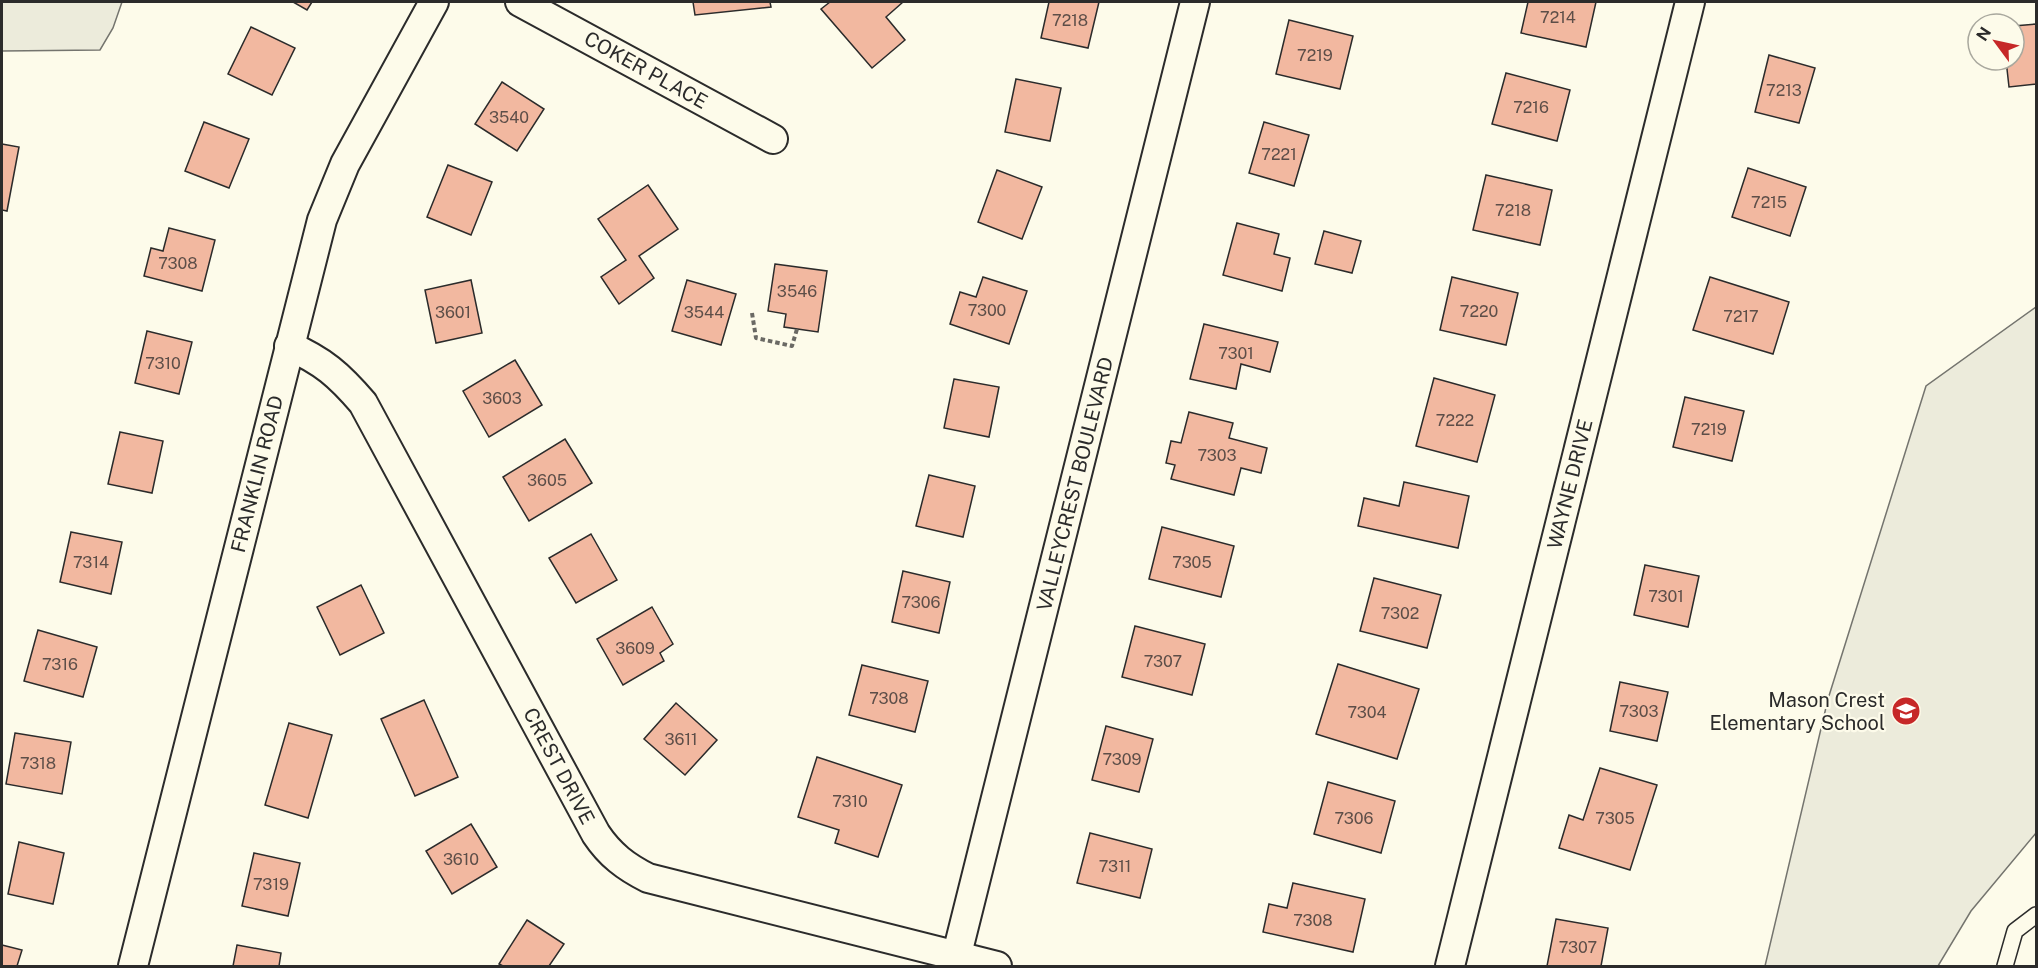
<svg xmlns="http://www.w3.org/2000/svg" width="2038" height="968" font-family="'Public Sans',sans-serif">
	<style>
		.green { fill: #ecebdb; stroke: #74746e; stroke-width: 1.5 }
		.building { fill: #f2b8a0; stroke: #2b2b2b; stroke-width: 1.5 }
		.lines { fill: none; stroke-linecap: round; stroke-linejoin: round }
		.lane-casing { stroke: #2b2b2b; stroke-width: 18 }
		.street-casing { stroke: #2b2b2b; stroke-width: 32 }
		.path { stroke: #6a6964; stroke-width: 4; stroke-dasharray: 4.5 3; stroke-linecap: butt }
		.lane { stroke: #fdfbea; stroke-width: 15 }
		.street { stroke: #fdfbea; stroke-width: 28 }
		.labels { text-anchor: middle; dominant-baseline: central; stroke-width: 4.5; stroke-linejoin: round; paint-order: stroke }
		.number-label { font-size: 16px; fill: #5d4e48 }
		.street-label { font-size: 20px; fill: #2b2b2b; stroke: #fdfbea }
		.poi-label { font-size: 20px; fill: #2b2b2b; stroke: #fdfbea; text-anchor: end }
	</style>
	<rect width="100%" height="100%" fill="#fdfbea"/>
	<g class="green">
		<polygon points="2,2 122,2 113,28 100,50 2,51"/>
		<polygon points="2036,307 2036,833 1971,911 1938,966 1765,966 1828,699 1926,386"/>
	</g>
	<g class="building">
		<polygon points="293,2 312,2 307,10"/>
		<polygon points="693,2 770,2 771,7 695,15"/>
		<polygon points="830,2 903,2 886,17 905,40 872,68 821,9"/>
		<polygon points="1049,2 1099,2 1088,48 1041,38"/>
		<polygon points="1528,2 1596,2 1586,47 1521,33"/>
		<polygon points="1289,20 1353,36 1340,89 1276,74"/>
		<polygon points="2036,24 2036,84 2009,87 2006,60 2014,60 2014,26"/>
		<polygon points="251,27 295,48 272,95 228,74"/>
		<polygon points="1769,55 1815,68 1799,123 1755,112"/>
		<polygon points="1506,73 1570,90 1557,141 1492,124"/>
		<polygon points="1016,79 1061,88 1050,141 1005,132"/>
		<polygon points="502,82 544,109 517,151 475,124"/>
		<polygon points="204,122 249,139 229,188 185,171"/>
		<polygon points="1264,122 1309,135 1294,186 1249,173"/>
		<polygon points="2,144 19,147 7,211 2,210"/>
		<polygon points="448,165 492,182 471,235 427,217"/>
		<polygon points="1748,168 1806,187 1790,236 1732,217"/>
		<polygon points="997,170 1042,187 1022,239 978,222"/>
		<polygon points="1486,175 1552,190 1540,245 1473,230"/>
		<polygon points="648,185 678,229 639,256 654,278 619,304 601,277 626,260 598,219"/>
		<polygon points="1237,223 1279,234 1274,254 1290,258 1282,291 1223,275"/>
		<polygon points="169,228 215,240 202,291 144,276 151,248 163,251"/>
		<polygon points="1324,231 1361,241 1352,273 1315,264"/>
		<polygon points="775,264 827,271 818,332 784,327 786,314 768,311"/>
		<polygon points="983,277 1027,291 1009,344 950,324 960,292 976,297"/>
		<polygon points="1452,277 1518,293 1506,345 1440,330"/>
		<polygon points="1710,277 1789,302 1773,354 1693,330"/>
		<polygon points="471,280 482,333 436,343 425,290"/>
		<polygon points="687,280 736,294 721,345 672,331"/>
		<polygon points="1204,324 1278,342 1270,372 1241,364 1236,389 1190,379"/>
		<polygon points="147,331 192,342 179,394 135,383"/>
		<polygon points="515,360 542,405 489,437 463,391"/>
		<polygon points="1434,378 1495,395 1477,462 1416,446"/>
		<polygon points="954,379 999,387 989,437 944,428"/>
		<polygon points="1685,397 1744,411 1732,461 1673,447"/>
		<polygon points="1189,412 1233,423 1229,438 1267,448 1261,473 1241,468 1234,495 1171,479 1175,465 1166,463 1171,441 1181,443"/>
		<polygon points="120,432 163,441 152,493 108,484"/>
		<polygon points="565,439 592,483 529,521 503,477"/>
		<polygon points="929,475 975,486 963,537 916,526"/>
		<polygon points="1404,482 1469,496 1458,548 1358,526 1364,498 1399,506"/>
		<polygon points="1162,527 1234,546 1221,597 1149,579"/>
		<polygon points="71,532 122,542 111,594 60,582"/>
		<polygon points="591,534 617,580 576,603 549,558"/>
		<polygon points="1645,565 1699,576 1688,627 1634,615"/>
		<polygon points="903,571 950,582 939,633 892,622"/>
		<polygon points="1374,578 1441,595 1427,648 1360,631"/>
		<polygon points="361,585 384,633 340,655 317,607"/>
		<polygon points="652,607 673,644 660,653 664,661 623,685 597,639"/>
		<polygon points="1135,626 1205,644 1192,695 1122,677"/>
		<polygon points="38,630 97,647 83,697 24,681"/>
		<polygon points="1338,664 1419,689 1397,759 1316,734"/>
		<polygon points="862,665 928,681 915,732 849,715"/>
		<polygon points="1620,682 1668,692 1657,741 1610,731"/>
		<polygon points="424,700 458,777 415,796 381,719"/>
		<polygon points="676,703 717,740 685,775 644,739"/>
		<polygon points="289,723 332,735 308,818 265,805"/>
		<polygon points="1106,726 1153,739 1139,792 1092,780"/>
		<polygon points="15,733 71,742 62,794 6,784"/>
		<polygon points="817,757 902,785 878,857 835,843 839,830 798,817"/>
		<polygon points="1600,768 1657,785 1630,870 1559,848 1569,815 1583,820"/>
		<polygon points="1328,782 1395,801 1381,853 1314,834"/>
		<polygon points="471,824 497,867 452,894 426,851"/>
		<polygon points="1090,833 1152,849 1140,898 1077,883"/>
		<polygon points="19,842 64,853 53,904 8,894"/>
		<polygon points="254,853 300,863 288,916 242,906"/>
		<polygon points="1293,883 1365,899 1353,952 1263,932 1269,904 1287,908"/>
		<polygon points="1556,919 1608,928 1601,966 1547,966"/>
		<polygon points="527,920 564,944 549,966 503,966 499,964"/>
		<polygon points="2,945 22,950 17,966 2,966"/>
		<polygon points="237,945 281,953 279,966 233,966"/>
	</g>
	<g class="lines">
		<g class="lane-casing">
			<polyline id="lane" points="2005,966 2015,931 2036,915"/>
		</g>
		<g class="street-casing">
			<g id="street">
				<polyline points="520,2 773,139"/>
				<path d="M289 346C323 361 339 375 363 403L596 834C610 855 626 867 648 878L997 966"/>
				<polyline points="133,966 322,220 345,164 434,2"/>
				<polyline points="954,966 1195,2"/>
				<polyline points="1450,966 1690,2"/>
			</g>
		</g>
		<polyline class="path" points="752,313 756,338 792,346 797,329"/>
		<use href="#lane" class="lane"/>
		<use href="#street" class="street"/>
	</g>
	<defs>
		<g id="school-disc" transform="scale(1.5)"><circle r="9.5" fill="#c62828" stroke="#fdfbea"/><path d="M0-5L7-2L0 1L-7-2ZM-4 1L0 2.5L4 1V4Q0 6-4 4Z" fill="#fff"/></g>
	</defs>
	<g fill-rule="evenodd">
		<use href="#school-disc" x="1906" y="711"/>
	</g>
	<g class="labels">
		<g class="number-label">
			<text x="1558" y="17">7214</text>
			<text x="1070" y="20">7218</text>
			<text x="1315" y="55">7219</text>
			<text x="1784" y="90">7213</text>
			<text x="1531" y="107">7216</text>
			<text x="509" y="117">3540</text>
			<text x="1279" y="154">7221</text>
			<text x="1769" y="202">7215</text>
			<text x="1513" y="210">7218</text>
			<text x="178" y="263">7308</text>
			<text x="797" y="291">3546</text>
			<text x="987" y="310">7300</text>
			<text x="1479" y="311">7220</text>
			<text x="453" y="312">3601</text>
			<text x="704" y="312">3544</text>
			<text x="1741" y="316">7217</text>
			<text x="1236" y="353">7301</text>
			<text x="163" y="363">7310</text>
			<text x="502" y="398">3603</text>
			<text x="1455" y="420">7222</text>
			<text x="1709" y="429">7219</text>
			<text x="1217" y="455">7303</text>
			<text x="547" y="480">3605</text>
			<text x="91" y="562">7314</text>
			<text x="1192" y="562">7305</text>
			<text x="1666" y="596">7301</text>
			<text x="921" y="602">7306</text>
			<text x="1400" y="613">7302</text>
			<text x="635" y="648">3609</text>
			<text x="1163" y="661">7307</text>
			<text x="60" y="664">7316</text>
			<text x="889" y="698">7308</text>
			<text x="1639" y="711">7303</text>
			<text x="1367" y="712">7304</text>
			<text x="681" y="739">3611</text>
			<text x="1122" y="759">7309</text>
			<text x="38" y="763">7318</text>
			<text x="850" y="801">7310</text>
			<text x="1354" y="818">7306</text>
			<text x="1615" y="818">7305</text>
			<text x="461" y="859">3610</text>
			<text x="1115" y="866">7311</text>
			<text x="271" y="884">7319</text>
			<text x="1313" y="920">7308</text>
			<text x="1578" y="947">7307</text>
		</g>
		<g class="street-label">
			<text transform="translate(646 70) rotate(29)">COKER PLACE</text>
			<text transform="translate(257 474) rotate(-76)">FRANKLIN ROAD</text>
			<text transform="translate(1075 484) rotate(-76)">VALLEYCREST BOULEVARD</text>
			<text transform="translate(1570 484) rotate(-76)">WAYNE DRIVE</text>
			<text transform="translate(559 766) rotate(62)">CREST DRIVE</text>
		</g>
		<g class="poi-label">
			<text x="1885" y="700">Mason Crest<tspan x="1885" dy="23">Elementary School</tspan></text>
		</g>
	</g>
	<rect width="2038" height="968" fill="none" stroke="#2b2b2b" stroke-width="6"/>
	<g transform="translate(1996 42) rotate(303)"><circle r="28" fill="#fdfbea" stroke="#a9a89e" stroke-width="1.5"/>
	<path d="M0-4.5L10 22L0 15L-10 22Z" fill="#c62828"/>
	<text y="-9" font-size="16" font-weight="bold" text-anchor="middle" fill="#2b2b2b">N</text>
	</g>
</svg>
